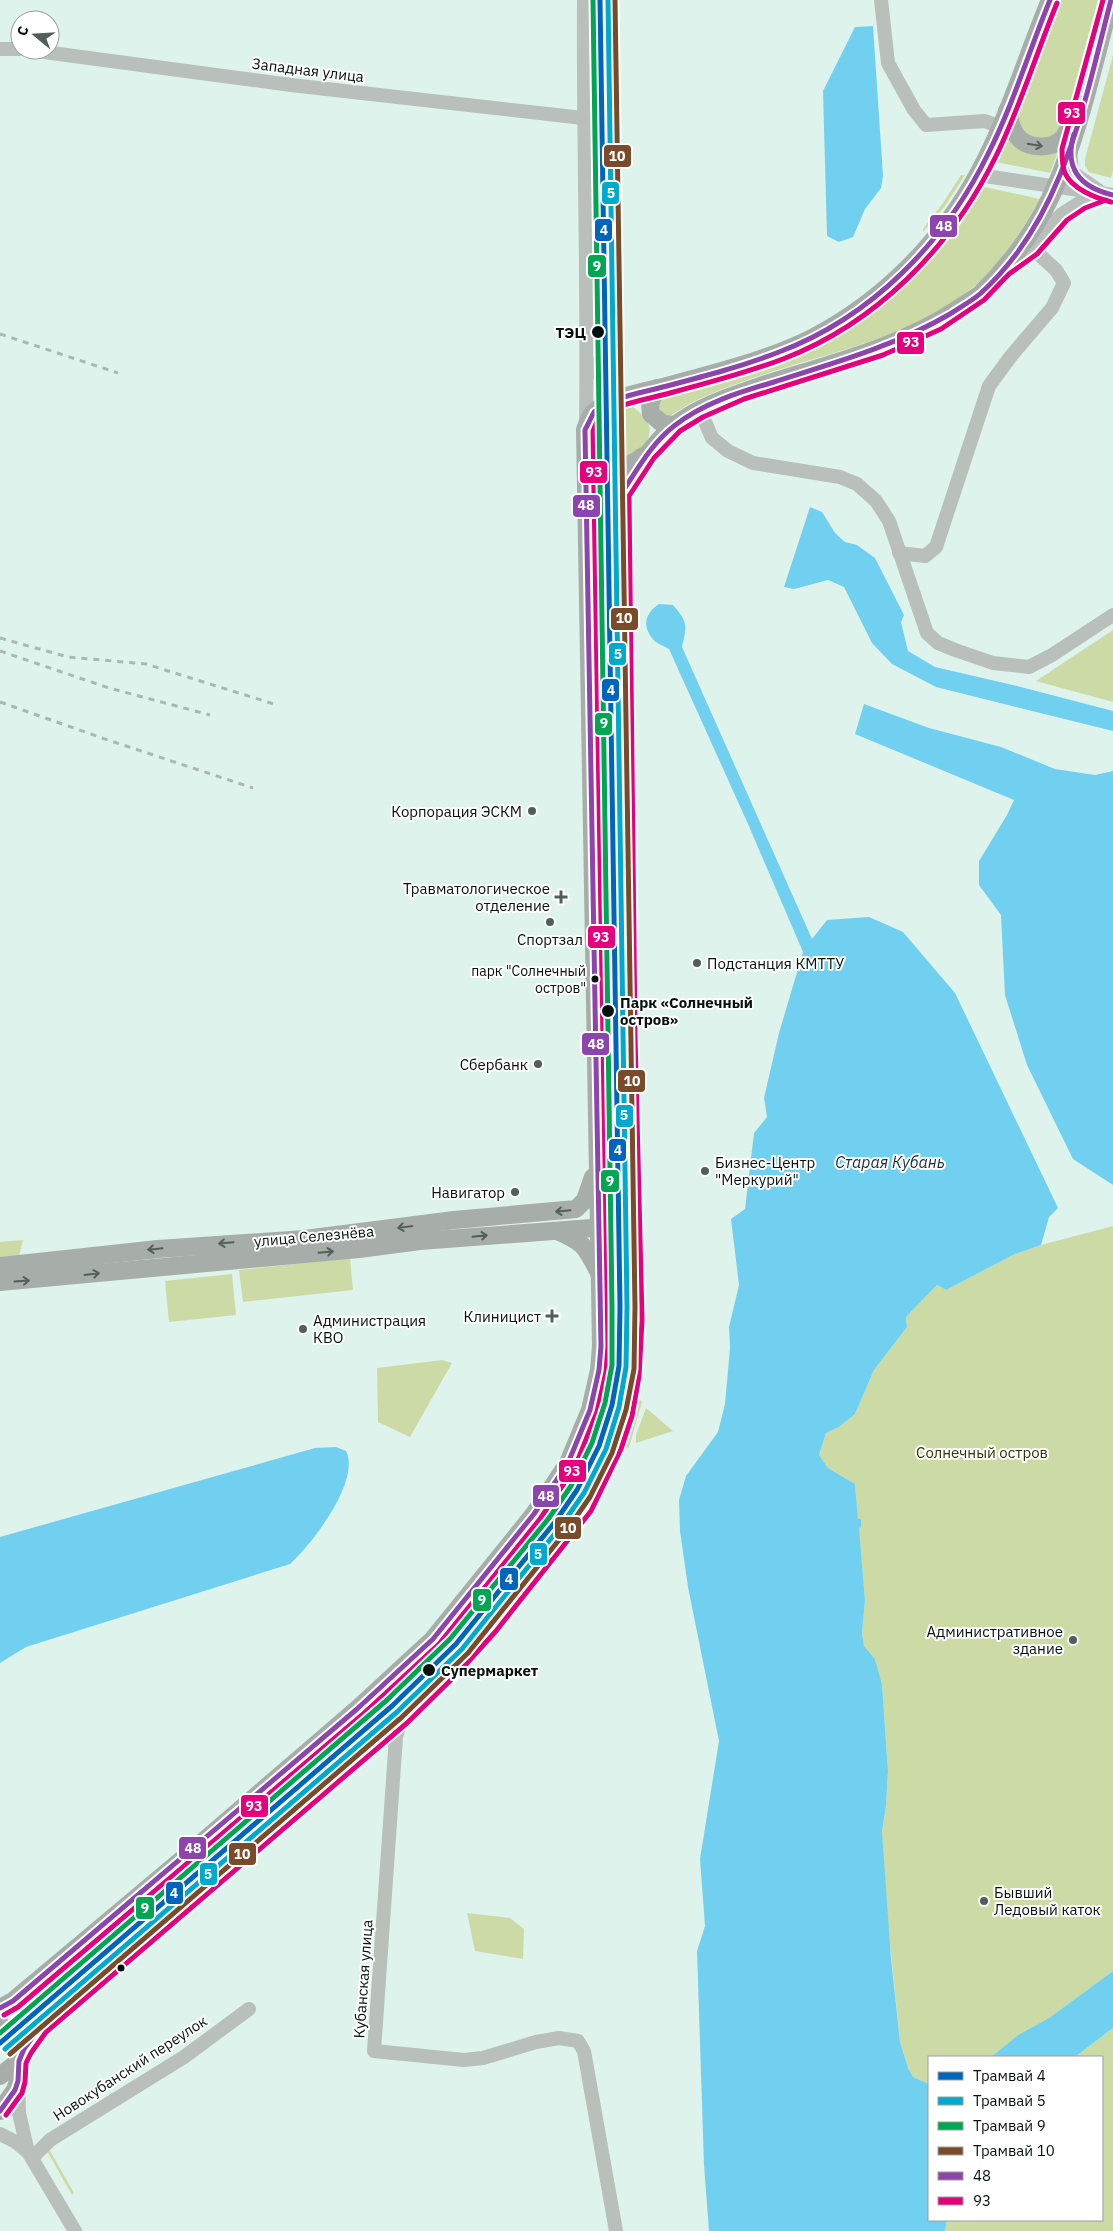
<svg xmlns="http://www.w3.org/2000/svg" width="1113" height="2231" font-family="'IBM Plex Sans',sans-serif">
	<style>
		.green { fill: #ccdba6 }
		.water { fill: #71d0f0 }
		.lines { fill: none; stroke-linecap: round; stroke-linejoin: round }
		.minor { stroke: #b9bfbb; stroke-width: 14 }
		.major { stroke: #a7aea9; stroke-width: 18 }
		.rail { stroke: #abb7b2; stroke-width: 3; stroke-dasharray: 6 6; stroke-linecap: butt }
		.bus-1-casing { stroke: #fff; stroke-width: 9 }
		.bus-2-casing { stroke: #fff; stroke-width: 9 }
		.bus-1 { stroke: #8e44ad; stroke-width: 5 }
		.bus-2 { stroke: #e5007d; stroke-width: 5 }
		.tram-1-casing { stroke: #fff; stroke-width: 9 }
		.tram-2-casing { stroke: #fff; stroke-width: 9 }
		.tram-3-casing { stroke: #fff; stroke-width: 9 }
		.tram-4-casing { stroke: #fff; stroke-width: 9 }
		.tram-1 { stroke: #0065bd; stroke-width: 5 }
		.tram-2 { stroke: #00a9ce; stroke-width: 5 }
		.tram-3 { stroke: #00a651; stroke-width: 5 }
		.tram-4 { stroke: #7a4b2a; stroke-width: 5 }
		.oneway { stroke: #555f5a }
		.stop-dot { fill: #03100b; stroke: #fff; stroke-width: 2 }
		.poi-dot { fill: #505f59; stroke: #fff; stroke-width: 2 }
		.labels { text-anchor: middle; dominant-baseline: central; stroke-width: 4; stroke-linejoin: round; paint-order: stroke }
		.bus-label { font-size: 14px; fill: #03100b; stroke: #fff; text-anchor: end }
		.street-label { font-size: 15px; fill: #03100b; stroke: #fff }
		.stop-label { font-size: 15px; font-weight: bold; fill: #03100b; stroke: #fff; text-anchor: start }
		.poi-label { font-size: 15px; fill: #03100b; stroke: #fff; text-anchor: end }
		.park-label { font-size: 15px; fill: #303508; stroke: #fff }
		.water-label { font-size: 16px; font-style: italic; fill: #182d37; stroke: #fff }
		.line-badge { stroke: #fff; stroke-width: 2 }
		.badge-label { font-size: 14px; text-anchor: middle; font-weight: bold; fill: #fff }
	</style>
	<rect width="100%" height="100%" fill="#def3eb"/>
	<g class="green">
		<path d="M1061 0H1098L1064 126C1056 139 1039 143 1026 134 1021 131 1018 122 1015 117Z"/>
		<polygon points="1113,55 1113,171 1111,178 1089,172 1085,166 1085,159"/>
		<polygon points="1008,131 1061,144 1050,173 996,162"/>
		<polygon points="961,175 965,175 945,206 923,232 923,229 943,203"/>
		<path d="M984 187 1040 199C1026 223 1012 247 993 268 935 332 844 348 765 374 730 386 695 397 665 420L656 401C758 371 841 349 919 272 945 247 964 217 984 187Z"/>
		<polygon points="633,407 646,418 650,429 648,439 639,452 614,462 614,410"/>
		<polygon points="1113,630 1113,702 1036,681"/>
		<polygon points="1113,1226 1113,1971 1049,2018 1018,2035 991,2057 929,2057 929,2084 913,2077 908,2068 900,2042 885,1894 882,1832 886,1806 888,1771 882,1684 875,1659 864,1646 862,1633 865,1600 855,1484 828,1468 819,1455 826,1433 839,1427 855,1414 874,1370 907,1327 906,1317 937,1285 946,1290 1015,1254 1041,1245"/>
		<polygon points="23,1240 19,1256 0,1258 0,1242"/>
		<polygon points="350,1258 353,1290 243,1302 239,1270"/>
		<polygon points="232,1274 236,1315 169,1322 165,1281"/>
		<polygon points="442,1360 452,1363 410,1437 378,1422 377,1368"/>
		<polygon points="637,1395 642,1402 629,1447 620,1454"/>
		<polygon points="646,1408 673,1431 636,1443 636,1435"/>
		<polygon points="467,1913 510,1918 524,1929 523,1959 475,1951"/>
		<polygon points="1113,2028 1113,2231 945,2231 947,2220 1102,2220 1102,2057 1075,2057"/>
		<polygon points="49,2149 74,2193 72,2195 47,2151"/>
	</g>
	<g class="water">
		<polygon points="873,26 883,176 881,188 865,209 853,237 839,242 827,236 823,91 855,27"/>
		<polygon points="810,507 822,512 835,533 845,542 857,545 875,558 904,615 901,622 908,651 935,667 1017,686 1113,711 1113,731 936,687 892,664 872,643 844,587 828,580 794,589 784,587"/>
		<path d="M659 604 673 605C688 622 687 625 682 647L812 939 827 920 869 917 903 932 955 993 1058 1208 1049 1217 1041 1245 1015 1254 946 1290 937 1285 906 1317 907 1327 874 1370 855 1414 839 1427 826 1433 819 1455 828 1468 855 1484 858 1519H861V1527L859 1528 865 1600 862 1633 864 1646 875 1659 882 1684 888 1771 886 1806 882 1832 891 1958 900 2042 908 2068 913 2077 929 2084V2220H947L945 2231H709L704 2165 697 1951 705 1926 700 1859 719 1741 688 1587 680 1531 679 1500 686 1476 718 1432 725 1404 730 1348 729 1327 739 1285 731 1219 745 1209 754 1133 767 1117 764 1098 779 1033 803 952 748 824 669 649C664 646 655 643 652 638 641 624 647 612 659 604Z"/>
		<polygon points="864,704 929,728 1001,747 1055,769 1095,775 1113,771 1113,1185 1073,1159 1027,1065 1005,995 1001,915 979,885 979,861 1007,815 1014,800 855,734"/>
		<path d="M336 1447 346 1451C361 1481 312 1544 290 1564L26 1647 0 1663V1537L315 1448Z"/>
		<polygon points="1113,1971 1113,2028 1075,2057 991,2057 1018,2035 1049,2018"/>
	</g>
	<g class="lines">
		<g class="minor">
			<path d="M584 0C583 142 588 284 586 426"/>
			<polyline points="881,0 888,63 914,110 926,125 985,121 1000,127"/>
			<polyline points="0,49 20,49"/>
			<polyline points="29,50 291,85 583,118"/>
			<polyline points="1070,150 1072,172 1098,190"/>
			<polyline points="978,175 1113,195"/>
			<polyline points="1025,252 1062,214 1082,201 1102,193"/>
			<polyline points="587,360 605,382 625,397"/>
			<polyline points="700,410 712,438 728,451 753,463 840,477 857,484 876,501 889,521 927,633 938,643 955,650 993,663 1029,667 1052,655 1113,615"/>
			<polyline points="899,553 925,556 936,547 989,386 1011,356 1052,308 1064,283 1056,270 1032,248"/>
			<polyline points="402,1717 396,1737 374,2051 464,2060 483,2058 536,2042 559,2038 578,2041 584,2051 616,2231"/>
			<polyline points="18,2083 19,2113 28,2152"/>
			<polyline points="0,2134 16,2142 28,2152 75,2231"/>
			<polyline points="32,2158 50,2140 184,2057 249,2009"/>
		</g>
		<g class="major">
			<path d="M1007 111C1010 119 1011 129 1017 136 1027 149 1051 150 1063 138 1067 134 1069 125 1072 120"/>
			<polyline points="657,388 650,404 651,414 663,424 675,425"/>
			<path d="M586 453C602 471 625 471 643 456"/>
			<path d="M621 494C637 470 651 444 674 426 698 406 734 395 763 385 829 364 898 348 956 310 964 304 974 299 981 293 1012 263 1040 224 1056 185 1080 129 1095 59 1111 0"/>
			<path d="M557 1231C585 1243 585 1246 599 1273"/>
			<polyline points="0,1266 158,1249 305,1239 454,1220 576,1209 585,1200 593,1177"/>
			<polyline points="0,1282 359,1249 420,1241 632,1225"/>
			<polyline points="378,1691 402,1717"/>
			<path d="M0 2008 13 2001 185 1857 357 1709 433 1639 534 1514 568 1463 590 1410 599 1370 601 1346 585 430C588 422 590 415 596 410 616 396 644 392 667 386 714 373 772 359 814 337 882 301 941 243 978 174 1008 119 1026 58 1050 0"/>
			<polyline points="0,2024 14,2041 19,2061"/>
			<polyline points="0,2076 19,2061"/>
			<path d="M0 2111 15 2090 18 2081 19 2061 24 2049 40 2027 324 1784 402 1717 454 1667 490 1626 585 1506 614 1446 625 1415 632 1376 635 1320 628 1036 621 494C612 472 596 479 586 497"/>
		</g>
		<g class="rail">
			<polyline points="0,334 118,373"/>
			<polyline points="0,638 68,657 146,664 277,705"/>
			<polyline points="0,651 109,688 210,715"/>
			<polyline points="0,702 102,738 253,788"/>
		</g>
		<g class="bus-1-casing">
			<g id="bus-1">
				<path d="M1074 134C1064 168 1079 187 1113 195"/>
				<path d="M0 2008 13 2001 357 1709 433 1639 534 1514 568 1463 590 1410 599 1370 601 1346 585 430 594 412 612 401C630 394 648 391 667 386 705 376 743 366 779 352 872 317 945 242 988 154 1013 105 1029 51 1050 0"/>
				<path d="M0 2111 15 2090 18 2081 19 2061 24 2049 40 2027 402 1717 454 1667 490 1626 585 1506 614 1446 625 1415 632 1376 635 1320 628 1036 621 494C637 470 651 444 674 426 703 403 740 392 774 382 834 363 895 346 950 314 960 307 972 301 981 293 1064 218 1084 103 1111 0"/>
			</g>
		</g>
		<g class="bus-2-casing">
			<g id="bus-2">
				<path d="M1103 0 1062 149C1062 157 1062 166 1065 173 1072 189 1096 198 1111 202"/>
				<path d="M4 2015 18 2007 362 1715 439 1644 540 1519 575 1467 597 1412 606 1372 608 1346 593 431 599 417 615 408C633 401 652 398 670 393 708 383 746 373 783 359 877 323 951 247 995 158 1020 108 1036 54 1057 3"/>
				<polyline points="6,2115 22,2093 25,2082 26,2063 31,2053 46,2032 407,1723 459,1672 496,1631 591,1511 621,1449 632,1416 639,1376 642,1320 635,1036 629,496 654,458 680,431 703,417 744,399 883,355 941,329 984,300 1009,274 1037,254 1067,220 1085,208 1106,200"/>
			</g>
		</g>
		<use href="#bus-1" class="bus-1"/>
		<use href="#bus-2" class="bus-2"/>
		<g class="tram-1-casing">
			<polyline id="tram-1" points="0,2043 392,1706 456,1644 555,1522 577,1490 599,1446 612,1405 619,1366 620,1307 600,0"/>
		</g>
		<g class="tram-2-casing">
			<polyline id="tram-2" points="5,2049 397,1712 462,1649 561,1526 584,1493 606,1449 619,1407 626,1367 627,1307 608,0"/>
		</g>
		<g class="tram-3-casing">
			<polyline id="tram-3" points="0,2033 387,1700 450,1639 549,1518 571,1486 592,1443 605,1403 612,1365 612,1307 593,0"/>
		</g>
		<g class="tram-4-casing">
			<polyline id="tram-4" points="10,2054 402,1717 468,1653 567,1530 590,1497 612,1453 626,1410 634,1369 635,1307 615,0"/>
		</g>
		<use href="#tram-1" class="tram-1"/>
		<use href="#tram-2" class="tram-2"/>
		<use href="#tram-3" class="tram-3"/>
		<use href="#tram-4" class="tram-4"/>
	</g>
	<defs><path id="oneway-shaft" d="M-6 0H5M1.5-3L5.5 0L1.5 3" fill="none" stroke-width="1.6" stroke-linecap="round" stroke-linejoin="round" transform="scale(1.25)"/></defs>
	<g class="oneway">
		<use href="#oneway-shaft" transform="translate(1035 145) rotate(10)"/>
		<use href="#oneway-shaft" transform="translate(563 1211) rotate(175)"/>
		<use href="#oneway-shaft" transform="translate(405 1227) rotate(172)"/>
		<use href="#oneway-shaft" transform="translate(480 1236) rotate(-6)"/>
		<use href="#oneway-shaft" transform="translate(226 1243) rotate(175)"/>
		<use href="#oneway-shaft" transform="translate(155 1249) rotate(174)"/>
		<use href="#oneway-shaft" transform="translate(326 1252) rotate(-5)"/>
		<use href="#oneway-shaft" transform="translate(92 1274) rotate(-7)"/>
		<use href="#oneway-shaft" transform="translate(22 1281) rotate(-4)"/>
	</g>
	<g class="stop-dot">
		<circle cx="598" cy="332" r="7"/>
		<circle cx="595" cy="979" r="4.5"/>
		<circle cx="608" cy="1011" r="7"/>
		<circle cx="429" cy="1670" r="7"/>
		<circle cx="121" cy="1968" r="4.5"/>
	</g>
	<g class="poi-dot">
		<circle cx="532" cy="811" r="5"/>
		<path d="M558.5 889.5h5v5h5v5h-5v5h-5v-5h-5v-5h5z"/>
		<circle cx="550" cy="922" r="5"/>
		<circle cx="697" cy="963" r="5"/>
		<circle cx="538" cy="1064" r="5"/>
		<circle cx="705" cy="1171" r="5"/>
		<circle cx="515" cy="1192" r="5"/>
		<path d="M549.5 1308.5h5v5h5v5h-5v5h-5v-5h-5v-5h5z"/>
		<circle cx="303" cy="1329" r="5"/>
		<circle cx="1073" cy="1640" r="5"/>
		<circle cx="984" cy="1901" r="5"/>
	</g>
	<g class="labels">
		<g class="bus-label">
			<text x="586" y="971">парк "Солнечный<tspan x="586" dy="17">остров"</tspan></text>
		</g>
		<g class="street-label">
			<text transform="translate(308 70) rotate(7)">Западная улица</text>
			<text transform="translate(314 1236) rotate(-5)">улица Селезнёва</text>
			<text transform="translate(363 1979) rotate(-86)">Кубанская улица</text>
			<text transform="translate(130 2068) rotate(-33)">Новокубанский переулок</text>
		</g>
		<g class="stop-label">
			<text x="586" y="332" text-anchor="end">ТЭЦ</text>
			<text x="620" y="1002">Парк «Солнечный<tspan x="620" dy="17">остров»</tspan></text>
			<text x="441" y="1670">Супермаркет</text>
		</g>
		<g class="poi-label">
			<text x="522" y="811">Корпорация ЭСКМ</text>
			<text x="550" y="888">Травматологическое<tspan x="550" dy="17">отделение</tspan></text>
			<text x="550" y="939" text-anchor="middle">Спортзал</text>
			<text x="707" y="963" text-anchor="start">Подстанция КМТТУ</text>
			<text x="528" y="1064">Сбербанк</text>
			<text x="715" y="1162" text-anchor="start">Бизнес-Центр<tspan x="715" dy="17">"Меркурий"</tspan></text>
			<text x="505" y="1192">Навигатор</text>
			<text x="541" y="1316">Клиницист</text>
			<text x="313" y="1320" text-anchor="start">Администрация<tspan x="313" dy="17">КВО</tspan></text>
			<text x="1063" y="1631">Административное<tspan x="1063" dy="17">здание</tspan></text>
			<text x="994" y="1892" text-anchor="start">Бывший<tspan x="994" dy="17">Ледовый каток</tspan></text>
		</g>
		<g class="park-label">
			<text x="982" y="1452">Солнечный остров</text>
		</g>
		<g class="water-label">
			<text x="890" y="1162">Старая Кубань</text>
		</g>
	</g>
	<g class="line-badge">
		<rect x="1057" y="101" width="29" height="24" rx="5" fill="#e5007d"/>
		<rect x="603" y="144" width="29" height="24" rx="5" fill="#7a4b2a"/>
		<rect x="601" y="181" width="19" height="24" rx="5" fill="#00a9ce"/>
		<rect x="929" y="214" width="29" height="24" rx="5" fill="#8e44ad"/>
		<rect x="594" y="218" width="19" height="24" rx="5" fill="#0065bd"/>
		<rect x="587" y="254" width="20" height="24" rx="5" fill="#00a651"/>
		<rect x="896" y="331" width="29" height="24" rx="5" fill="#e5007d"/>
		<rect x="579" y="460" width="29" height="24" rx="5" fill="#e5007d"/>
		<rect x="572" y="494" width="29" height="24" rx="5" fill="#8e44ad"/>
		<rect x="610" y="607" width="29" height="24" rx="5" fill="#7a4b2a"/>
		<rect x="608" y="642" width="19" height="24" rx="5" fill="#00a9ce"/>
		<rect x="601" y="678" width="19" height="24" rx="5" fill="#0065bd"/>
		<rect x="594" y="712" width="19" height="24" rx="5" fill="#00a651"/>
		<rect x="587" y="925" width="29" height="24" rx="5" fill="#e5007d"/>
		<rect x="581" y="1032" width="29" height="24" rx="5" fill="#8e44ad"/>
		<rect x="617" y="1069" width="29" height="24" rx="5" fill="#7a4b2a"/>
		<rect x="615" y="1104" width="19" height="24" rx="5" fill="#00a9ce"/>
		<rect x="608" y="1138" width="19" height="24" rx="5" fill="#0065bd"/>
		<rect x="600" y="1169" width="20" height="24" rx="5" fill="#00a651"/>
		<rect x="558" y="1459" width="29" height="24" rx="5" fill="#e5007d"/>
		<rect x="532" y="1484" width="28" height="24" rx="5" fill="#8e44ad"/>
		<rect x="554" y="1516" width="28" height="24" rx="5" fill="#7a4b2a"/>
		<rect x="529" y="1542" width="19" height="24" rx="5" fill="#00a9ce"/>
		<rect x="499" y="1567" width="20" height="24" rx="5" fill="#0065bd"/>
		<rect x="472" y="1588" width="20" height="24" rx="5" fill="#00a651"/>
		<rect x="240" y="1794" width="29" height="24" rx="5" fill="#e5007d"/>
		<rect x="178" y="1836" width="29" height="24" rx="5" fill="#8e44ad"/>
		<rect x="228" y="1842" width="29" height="24" rx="5" fill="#7a4b2a"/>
		<rect x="199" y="1862" width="19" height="24" rx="5" fill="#00a9ce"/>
		<rect x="165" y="1881" width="19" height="24" rx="5" fill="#0065bd"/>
		<rect x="135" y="1896" width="20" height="24" rx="5" fill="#00a651"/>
	</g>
	<g class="badge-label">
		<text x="1072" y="118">93</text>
		<text x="617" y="161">10</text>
		<text x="611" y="198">5</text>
		<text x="944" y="231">48</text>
		<text x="604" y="235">4</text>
		<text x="597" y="271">9</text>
		<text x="911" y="347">93</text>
		<text x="594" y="477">93</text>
		<text x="586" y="510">48</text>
		<text x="624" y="623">10</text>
		<text x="618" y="659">5</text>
		<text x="611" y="695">4</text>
		<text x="604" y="728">9</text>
		<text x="601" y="942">93</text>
		<text x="596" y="1049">48</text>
		<text x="632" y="1086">10</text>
		<text x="624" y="1120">5</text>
		<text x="618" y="1155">4</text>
		<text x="610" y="1186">9</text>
		<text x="572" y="1476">93</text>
		<text x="546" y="1501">48</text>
		<text x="568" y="1533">10</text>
		<text x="538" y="1559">5</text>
		<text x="509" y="1584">4</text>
		<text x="482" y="1605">9</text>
		<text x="254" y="1811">93</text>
		<text x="193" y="1853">48</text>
		<text x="242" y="1859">10</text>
		<text x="208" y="1879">5</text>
		<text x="174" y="1898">4</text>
		<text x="145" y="1913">9</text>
	</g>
	<rect x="928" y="2056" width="175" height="165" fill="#ffffff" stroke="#9a9f9d"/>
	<rect x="938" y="2072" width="25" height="8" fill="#0065bd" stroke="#9a9f9d"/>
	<text x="973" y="2081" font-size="15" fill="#03100b">Трамвай 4</text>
	<rect x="938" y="2097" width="25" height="8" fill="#00a9ce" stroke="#9a9f9d"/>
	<text x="973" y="2106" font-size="15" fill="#03100b">Трамвай 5</text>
	<rect x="938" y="2122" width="25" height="8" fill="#00a651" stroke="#9a9f9d"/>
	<text x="973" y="2131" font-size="15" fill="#03100b">Трамвай 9</text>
	<rect x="938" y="2147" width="25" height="8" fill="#7a4b2a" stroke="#9a9f9d"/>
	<text x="973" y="2156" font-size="15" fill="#03100b">Трамвай 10</text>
	<rect x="938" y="2172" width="25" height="8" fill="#8e44ad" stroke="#9a9f9d"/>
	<text x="973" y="2181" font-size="15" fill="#03100b">48</text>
	<rect x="938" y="2197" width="25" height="8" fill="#e5007d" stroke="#9a9f9d"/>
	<text x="973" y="2206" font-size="15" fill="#03100b">93</text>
	<g transform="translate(35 35) rotate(288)"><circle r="24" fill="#ffffff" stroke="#9a9f9d"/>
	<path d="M0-4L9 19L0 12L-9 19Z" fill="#505f59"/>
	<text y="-8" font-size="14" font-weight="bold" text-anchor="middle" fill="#03100b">С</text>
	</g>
</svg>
